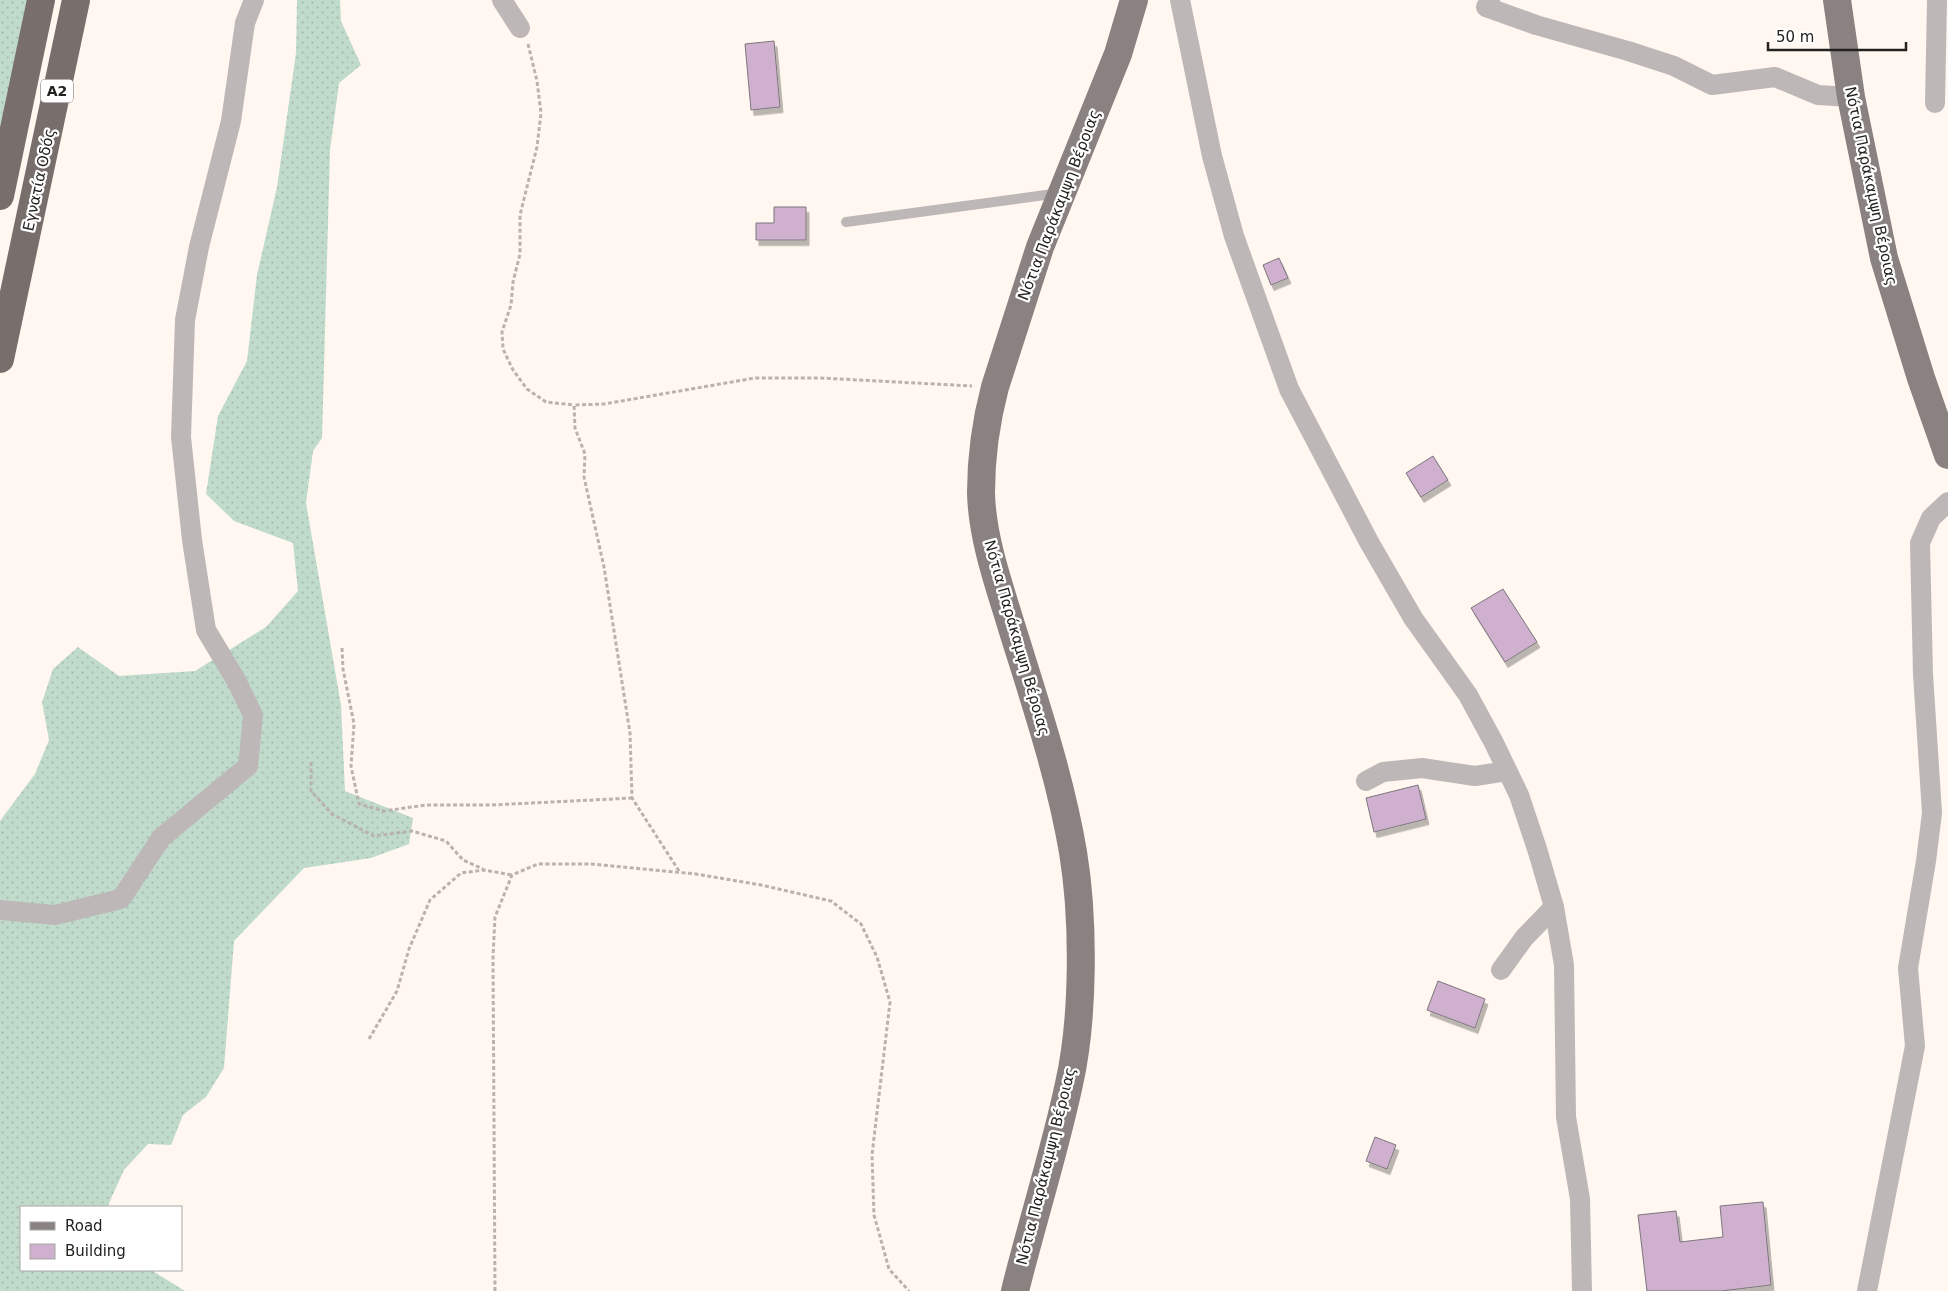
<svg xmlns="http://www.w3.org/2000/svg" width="1948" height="1291" font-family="'DejaVu Sans',sans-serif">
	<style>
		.grass { fill: url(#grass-dots) }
		.building { fill: #cfb0cf; stroke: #7c767c; filter: url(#shadow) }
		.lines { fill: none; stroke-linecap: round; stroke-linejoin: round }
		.path { stroke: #b9b3ad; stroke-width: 3; stroke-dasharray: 4 2.5; stroke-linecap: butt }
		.service { stroke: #bdb8b7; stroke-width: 10 }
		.minor { stroke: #bdb8b7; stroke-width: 20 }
		.primary { stroke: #8a8280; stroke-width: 28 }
		.motorway { stroke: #786f6c; stroke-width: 28 }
		.labels { text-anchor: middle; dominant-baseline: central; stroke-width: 4.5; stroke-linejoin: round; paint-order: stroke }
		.shield { fill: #fff; stroke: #666462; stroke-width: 1 }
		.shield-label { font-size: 14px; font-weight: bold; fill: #24221f }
		.street-label { font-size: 15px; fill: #24221f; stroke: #fff }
	</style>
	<defs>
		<pattern id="grass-dots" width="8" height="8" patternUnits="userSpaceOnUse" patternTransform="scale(1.25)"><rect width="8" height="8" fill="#c0dbcb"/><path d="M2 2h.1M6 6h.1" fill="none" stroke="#a5bcae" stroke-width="1.8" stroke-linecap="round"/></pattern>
		<filter id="shadow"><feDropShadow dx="3" dy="5.5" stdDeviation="0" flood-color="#0004"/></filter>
	</defs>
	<rect width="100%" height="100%" fill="#fff7f0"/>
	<g class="grass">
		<polygon points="0,0 27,0 0,137"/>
		<polygon points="297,0 340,0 341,21 361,65 339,83 330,150 322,438 313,451 306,503 341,705 345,791 413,818 409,844 371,858 304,868 234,941 224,1068 206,1097 183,1115 171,1145 148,1144 124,1170 109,1203 109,1207 21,1207 21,1270 151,1270 185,1291 0,1291 0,821 35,774 49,740 42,702 53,669 78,647 119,676 195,671 266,627 298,591 293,543 234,521 206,494 218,416 247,361 257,275 277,187 296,53"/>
	</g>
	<g class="building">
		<polygon points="774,41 780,107 751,110 745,44"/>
		<polygon points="774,207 806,207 806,240 756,240 756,223 774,223"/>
		<polygon points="1279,258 1288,278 1271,285 1263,265"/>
		<polygon points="1433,456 1448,480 1421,497 1406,473"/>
		<polygon points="1503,589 1537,642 1505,662 1471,608"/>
		<polygon points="1418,785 1426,819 1374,832 1366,798"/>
		<polygon points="1438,981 1485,999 1475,1028 1427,1010"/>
		<polygon points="1375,1137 1396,1145 1387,1169 1366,1161"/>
		<polygon points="1763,1202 1771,1285 1721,1291 1647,1291 1638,1215 1676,1211 1680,1242 1723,1237 1720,1206"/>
	</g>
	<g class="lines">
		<g class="path">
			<polyline points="528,44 537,81 541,113 537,147 520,215 520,254 513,282 511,305 502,332 503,349 513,370 527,389 546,402 574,405"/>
			<polyline points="342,648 343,669 354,724 351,766 359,804 384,811 426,805 492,805 632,798"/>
			<polyline points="311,762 311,791 332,814 374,836 412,831 446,841 463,860 483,869"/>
			<polyline points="679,871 632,798 630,733 604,567 584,477 585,454 575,428 574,405 604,404 755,378 821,378 972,386"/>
			<polyline points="369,1039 397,991 409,949 430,900 461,873 484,870 512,875"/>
			<polyline points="495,1291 493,957 495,917 512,875 538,864 591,864 696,874 761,885 831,901 861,924 877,957 890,1002 872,1155 874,1215 889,1269 909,1291"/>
		</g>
		<polyline class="service" points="846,222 1060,193"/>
		<g class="minor">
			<polyline points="502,0 520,28"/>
			<polyline points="1180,0 1212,156 1234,236 1289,389 1369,542 1413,618 1468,695 1494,743 1519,795 1538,852 1554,907 1564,965 1566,1117 1580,1199 1582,1291"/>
			<polyline points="1490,0 1486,7 1536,25 1628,51 1674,66 1712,85 1775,77 1818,95 1851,97"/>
			<polyline points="1935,103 1937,0"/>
			<polyline points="1366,781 1383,772 1422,768 1475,776 1507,771"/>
			<polyline points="0,910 55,915 121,899 161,838 248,766 253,715 236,680 206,630 192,540 181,437 185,320 199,247 231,121 245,23 254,0"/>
			<polyline points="1501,970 1524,938 1554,907"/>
			<polyline points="1867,1291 1915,1046 1908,968 1926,861 1932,813 1923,674 1920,543 1931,518 1948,502"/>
		</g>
		<g class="primary">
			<polyline points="1837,0 1851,97 1884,258 1921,378 1948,455"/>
			<path d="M1015 1291C1032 1222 1054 1154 1069 1084 1084 1018 1084 919 1073 852 1060 776 1035 702 1012 628 999 585 982 538 981 493 981 457 986 421 995 387L1040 247 1118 54 1134 0"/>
		</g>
		<g class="motorway">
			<polyline points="0,196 41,0"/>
			<polyline points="0,359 76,0"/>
		</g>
	</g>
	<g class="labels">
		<rect class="shield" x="41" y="79.5" width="32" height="23" rx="4"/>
		<g class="shield-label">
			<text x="57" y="91">Α2</text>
		</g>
		<g class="street-label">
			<text transform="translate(39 180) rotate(-78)">Εγνατία Οδός</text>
			<text transform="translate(1871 186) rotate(78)">Νότια Παράκαμψη Βέροιας</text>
			<text transform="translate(1059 205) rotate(-69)">Νότια Παράκαμψη Βέροιας</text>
			<text transform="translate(1017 638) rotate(74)">Νότια Παράκαμψη Βέροιας</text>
			<text transform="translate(1046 1166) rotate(-76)">Νότια Παράκαμψη Βέροιας</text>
		</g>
	</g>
	<rect x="20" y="1206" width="162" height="65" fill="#ffffff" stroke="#a7a7a5"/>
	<rect x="30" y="1222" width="25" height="8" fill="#8a8280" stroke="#a7a7a5"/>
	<text x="65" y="1231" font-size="15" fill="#24221f">Road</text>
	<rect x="30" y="1244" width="25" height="15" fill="#cfb0cf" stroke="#a7a7a5"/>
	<text x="65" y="1256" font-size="15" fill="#24221f">Building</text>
	<path d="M1768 42v8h138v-8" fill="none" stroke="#24221f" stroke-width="2.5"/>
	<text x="1776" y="42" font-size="15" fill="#24221f" stroke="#ffffff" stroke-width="4" paint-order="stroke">50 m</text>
</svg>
